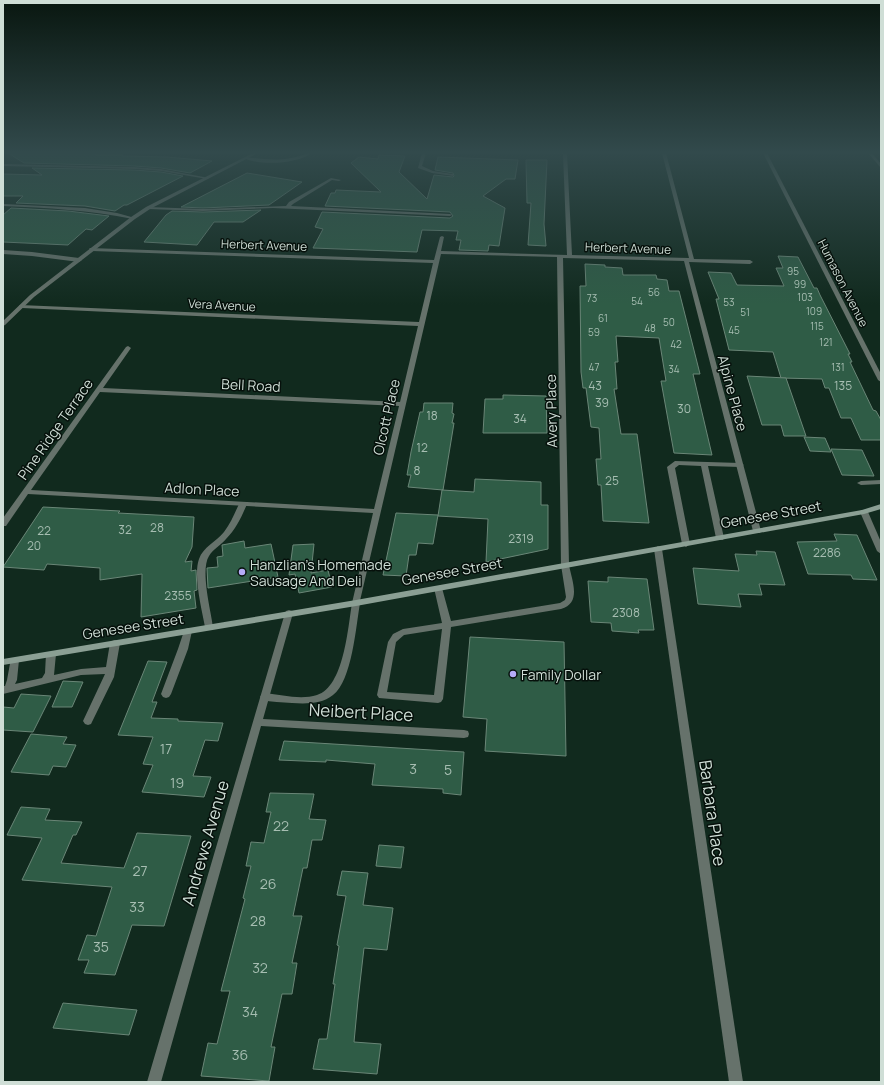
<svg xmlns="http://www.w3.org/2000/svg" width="884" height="1085" font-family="Manrope,sans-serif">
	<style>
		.building { fill: #2f5c46; stroke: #6a8677 }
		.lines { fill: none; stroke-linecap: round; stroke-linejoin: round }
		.service { fill: #66726b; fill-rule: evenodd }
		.minor { fill: #66726b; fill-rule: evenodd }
		.tertiary { fill: #66726b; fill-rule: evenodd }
		.secondary { fill: #8b9f94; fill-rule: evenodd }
		.poi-dot { fill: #b5acf8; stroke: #06100b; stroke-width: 1.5 }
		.labels { text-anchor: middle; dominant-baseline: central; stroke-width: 3; stroke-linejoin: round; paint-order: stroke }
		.far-number-label { font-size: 10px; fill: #a7beb2 }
		.far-street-label { font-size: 12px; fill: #cfded6; stroke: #06100b }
		.number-label { font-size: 12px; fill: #a7beb2 }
		.street-label { font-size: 14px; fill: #cfded6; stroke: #06100b }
		.poi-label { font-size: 14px; fill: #cfded6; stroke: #06100b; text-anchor: start }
		.near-number-label { font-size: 14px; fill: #a7beb2 }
		.near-street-label { font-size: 17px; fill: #cfded6; stroke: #06100b }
	</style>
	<rect width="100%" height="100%" fill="#112a1e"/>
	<g class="building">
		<polygon points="8,153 96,153 96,155 123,155 122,156 167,157 212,161 190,173 161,168 134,166 24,163"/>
		<polygon points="379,155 405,156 399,172 427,199 434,175 453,177 454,176 453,173 435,170 438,157 518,160 515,179 506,179 483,196 505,208 499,246 489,245 488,251 459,250 461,240 456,240 458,231 422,230 417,252 313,248 323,229 315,227 322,212 450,218 453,216 450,212 325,206 331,193 335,193 336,190 381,192 351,163 359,157 378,159"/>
		<polygon points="526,160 547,160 544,224 546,246 528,245 531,203 527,203"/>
		<polygon points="32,168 134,170 161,172 183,176 127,205 124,205 115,211 85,206 16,203 23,196 3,196 3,174 42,175"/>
		<polygon points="247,173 302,182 269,205 203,208 181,207"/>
		<polygon points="11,208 68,211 109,216 92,230 86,229 68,245 3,242 3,215"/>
		<polygon points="261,210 243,222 214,222 197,245 144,242 166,215 172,211 203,212"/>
		<polygon points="778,256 798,257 814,288 817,288 820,295 850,354 848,354 852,362 850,362 873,410 876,411 881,420 881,440 861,440 851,418 841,418 829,388 825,388 822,379 781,378 773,352 729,350 716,299 719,299 708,272 731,273 737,285 784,286 776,268 783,268"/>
		<polygon points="585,264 605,265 605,267 622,268 623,275 656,275 657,279 667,280 669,291 679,291 700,374 693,374 712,455 674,453 661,381 666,381 659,338 616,336 618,362 615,362 617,389 614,389 621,434 637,434 649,523 603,521 601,485 598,485 596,459 601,459 599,428 591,427 586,388 583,388 581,372 580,286 586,286"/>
		<polygon points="747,376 786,378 806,436 784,436 781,425 762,425"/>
		<polygon points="503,395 546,396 547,433 483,433 485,399 503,399"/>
		<polygon points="424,403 453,403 452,413 454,414 452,423 454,423 443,490 408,487 411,475 407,475 411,452 420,412 423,412"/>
		<polygon points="804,437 825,438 831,452 810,451"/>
		<polygon points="831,449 862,450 874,476 842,475"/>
		<polygon points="475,479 541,482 541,505 548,505 548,549 486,562 488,519 438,516 442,490 474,492"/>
		<polygon points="43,507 120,511 118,513 194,517 192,547 185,562 192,561 191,571 196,570 197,590 194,591 196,608 141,617 142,574 100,580 100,568 47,564 44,570 3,567"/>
		<polygon points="396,513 438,515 433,544 418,543 416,555 409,555 406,576 383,575"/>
		<polygon points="834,534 857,535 877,580 853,579 851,575 808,574 797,542 837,541"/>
		<polygon points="244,541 245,548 271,544 278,577 208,588 207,568 218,567 217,557 223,556 222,545"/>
		<polygon points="314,544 311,573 328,570 332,587 299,593 295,574 289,575 293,545"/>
		<polygon points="756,551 775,552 785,585 759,584 762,595 738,594 741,607 698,604 693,568 739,571 735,554 757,555"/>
		<polygon points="608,577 647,579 654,630 638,630 639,633 612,631 611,623 591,622 588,581 608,582"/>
		<polygon points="470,637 564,642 566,756 485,751 487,719 463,717"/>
		<polygon points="148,661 167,662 152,702 157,702 151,718 178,719 178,721 223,723 218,741 205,740 193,776 211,777 204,797 142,792 153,765 143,764 153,737 118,735"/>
		<polygon points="63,681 83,682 72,707 52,707"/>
		<polygon points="21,694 51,696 33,732 3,730 3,707 14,708"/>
		<polygon points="31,734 67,737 63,744 76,745 66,767 53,766 49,775 11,772"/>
		<polygon points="284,741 464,752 461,795 443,793 443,789 372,785 375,764 326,760 326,762 279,760"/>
		<polygon points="270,793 314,794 309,819 326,820 322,840 312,840 307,868 303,868 293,916 302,916 292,963 297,963 292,994 282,994 271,1047 275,1047 269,1081 201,1076 208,1043 217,1044 230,991 221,991 245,899 243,898 251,866 246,866 251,842 264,843 271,812 266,812"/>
		<polygon points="21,807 50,809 45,820 82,822 76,835 73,835 61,863 124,868 137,833 191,836 164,926 132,925 115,975 84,973 89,960 78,960 87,935 96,936 112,887 22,880 42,838 7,835"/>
		<polygon points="379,845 404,847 401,868 376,866"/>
		<polygon points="342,871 368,873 363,905 393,908 387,950 364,948 358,1000 354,1042 381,1044 377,1074 313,1069 319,1039 327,1039 335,984 333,984 339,946 337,945 346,896 337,895"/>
		<polygon points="63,1003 137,1010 129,1035 53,1028"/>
	</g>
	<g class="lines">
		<g class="service">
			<path d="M307 153H312C297 164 260 166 244 158L246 157C266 160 288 162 307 153Z"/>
			<polygon points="675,461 740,463 744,465 740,467 708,466 724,538 723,540 717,540 716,538 701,466 679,465 675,468 690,544 686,547 682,544 667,467"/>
			<polygon points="881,480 881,484 861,485 857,483 861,481"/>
			<path d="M240 502H246L247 504C242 516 236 529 226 539 221 545 213 549 209 556 200 570 211 611 213 627L212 629H206L205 627C202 610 193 576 199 559 203 547 216 542 224 532 231 523 235 512 240 502Z"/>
			<path d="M565 562 569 565C572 581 582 603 561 609L451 627 443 699 441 702 438 703 379 698 377 695 388 642 393 634 403 629 442 623 434 588 435 586H441L442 588 451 621 560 603 565 600 566 597 561 565ZM442 629 434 695 387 692 396 642 404 635Z"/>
			<path d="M356 600 360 603C356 626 352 681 333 695 322 704 306 704 292 703 282 702 271 702 262 700L260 697 262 694 265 693C282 695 301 700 317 695 344 687 348 627 352 603Z"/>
			<polygon points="188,628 191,629 192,631 188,649 171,694 169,697 166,698 163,697 161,694 178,649 184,631 185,629"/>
			<polygon points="115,640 118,641 120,643 114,677 91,724 88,725 85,724 83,721 105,674 81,675 3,694 3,686 5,686 7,680 11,658 17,658 19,660 17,680 15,684 42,678 45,673 46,654 48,652 54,652 56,654 54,675 81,669 106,667 110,643 112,641"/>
		</g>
		<g class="minor">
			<polygon points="422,153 426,153 422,166 433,171 453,174 453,176 432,173 418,168"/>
			<path d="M547 153H567L572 255 689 258 662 153H666L694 259 750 260 753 262 750 264 689 262 761 531 760 533H754L753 531 684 261 563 258 569 565 565 568 562 567 561 565 557 257 441 254 359 605H353L352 603 373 513 28 494 6 526H3V518L126 347 128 346 131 348 103 388 400 402 418 326 22 308 19 306 20 305 419 322 433 263 92 251 89 249 90 248 434 260 440 237 442 236 444 237 441 251 567 255 563 154H549ZM100 392 399 406 374 509 31 490Z"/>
			<polygon points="763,153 767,153 881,374 881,382 878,380"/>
			<polygon points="868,153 872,153 881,164 881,168"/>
			<polygon points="3,164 134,167 161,169 209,178 207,179 161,171 134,169 3,166"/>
			<polygon points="331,178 341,180 339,181 332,180 293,204 291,206 450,214 452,215 450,216 273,208 203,211 148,209 146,208 148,207 203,209 286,206 289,202"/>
			<path d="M3 204 85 208 117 213 135 218 133 219C90 210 47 208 3 206Z"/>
			<polygon points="3,250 32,252 79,258 82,260 79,262 32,256 3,254"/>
			<polygon points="861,510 867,510 868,512 881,542 881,554 877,551 860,512"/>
			<polygon points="658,546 662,549 743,1082 729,1082 654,549"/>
			<polygon points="289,610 292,611 293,613 263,719 464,730 468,731 469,734 468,737 464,738 261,726 161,1082 147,1082 285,613 286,611"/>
		</g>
		<polygon class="tertiary" points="253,153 258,153 150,209 135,219 34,297 5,325 3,326 3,321 30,295 131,217 146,207"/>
		<polygon class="secondary" points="881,504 881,509 864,514 356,606 3,665 3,659 356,600 862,510"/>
	</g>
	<linearGradient id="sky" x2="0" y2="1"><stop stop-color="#091710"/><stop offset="0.5" stop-color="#324a4c"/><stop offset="1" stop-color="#324a4c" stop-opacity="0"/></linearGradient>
	<rect width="884" height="305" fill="url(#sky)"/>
	<g class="poi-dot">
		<circle cx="242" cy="572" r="4"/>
		<circle cx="513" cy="674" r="4"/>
	</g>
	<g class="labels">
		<g class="far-number-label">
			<text x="793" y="271">95</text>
			<text x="800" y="284">99</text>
			<text x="654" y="292">56</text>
			<text x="805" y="297">103</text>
			<text x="592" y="298">73</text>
			<text x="637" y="301">54</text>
			<text x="729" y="302">53</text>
			<text x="814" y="311">109</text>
			<text x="745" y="312">51</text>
			<text x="603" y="318">61</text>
			<text x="669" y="322">50</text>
			<text x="817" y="326">115</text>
			<text x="650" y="328">48</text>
			<text x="734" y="330">45</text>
			<text x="594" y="332">59</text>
			<text x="826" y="342">121</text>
			<text x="676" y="344">42</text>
			<text x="594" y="367">47</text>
			<text x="838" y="367">131</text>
			<text x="674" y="369">34</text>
		</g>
		<g class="far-street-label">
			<text transform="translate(264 245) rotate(2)">Herbert Avenue</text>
			<text transform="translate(628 248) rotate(2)">Herbert Avenue</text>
			<text transform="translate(843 283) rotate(63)">Humason Avenue</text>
			<text transform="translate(222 305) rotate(3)">Vera Avenue</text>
		</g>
		<g class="number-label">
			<text x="595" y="385">43</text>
			<text x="843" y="385">135</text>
			<text x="602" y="402">39</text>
			<text x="684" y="408">30</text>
			<text x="432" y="415">18</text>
			<text x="520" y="418">34</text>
			<text x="422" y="447">12</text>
			<text x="417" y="470">8</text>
			<text x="612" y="480">25</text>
			<text x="157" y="527">28</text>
			<text x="125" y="529">32</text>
			<text x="44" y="530">22</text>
			<text x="521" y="538">2319</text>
			<text x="34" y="545">20</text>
			<text x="827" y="552">2286</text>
			<text x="178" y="595">2355</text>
			<text x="626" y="612">2308</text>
		</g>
		<g class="street-label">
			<text transform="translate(251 385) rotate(3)">Bell Road</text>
			<text transform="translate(733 393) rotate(75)">Alpine Place</text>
			<text transform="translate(551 411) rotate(-91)">Avery Place</text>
			<text transform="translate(386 417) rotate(-77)">Olcott Place</text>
			<text transform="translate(55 429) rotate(-55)">Pine Ridge Terrace</text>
			<text transform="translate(202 489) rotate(3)">Adlon Place</text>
			<text transform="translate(771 514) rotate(-10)">Genesee Street</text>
			<text transform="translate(452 571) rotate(-10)">Genesee Street</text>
			<text transform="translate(133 626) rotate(-9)">Genesee Street</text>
		</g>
		<g class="poi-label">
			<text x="250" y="564">Hanzlian's Homemade<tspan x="250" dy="16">Sausage And Deli</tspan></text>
			<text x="521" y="674">Family Dollar</text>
		</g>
		<g class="near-number-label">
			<text x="166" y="748">17</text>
			<text x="413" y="768">3</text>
			<text x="448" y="769">5</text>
			<text x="177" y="782">19</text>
			<text x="281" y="825">22</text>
			<text x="140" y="870">27</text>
			<text x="268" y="883">26</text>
			<text x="137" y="906">33</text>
			<text x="258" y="920">28</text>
			<text x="101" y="946">35</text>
			<text x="260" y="967">32</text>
			<text x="250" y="1011">34</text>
			<text x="240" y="1054">36</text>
		</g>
		<g class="near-street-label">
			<text transform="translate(361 712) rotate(3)">Neibert Place</text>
			<text transform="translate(713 813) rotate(82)">Barbara Place</text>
			<text transform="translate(205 843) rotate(-74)">Andrews Avenue</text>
		</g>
	</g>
	<rect width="884" height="1085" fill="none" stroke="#cfded6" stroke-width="8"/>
</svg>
